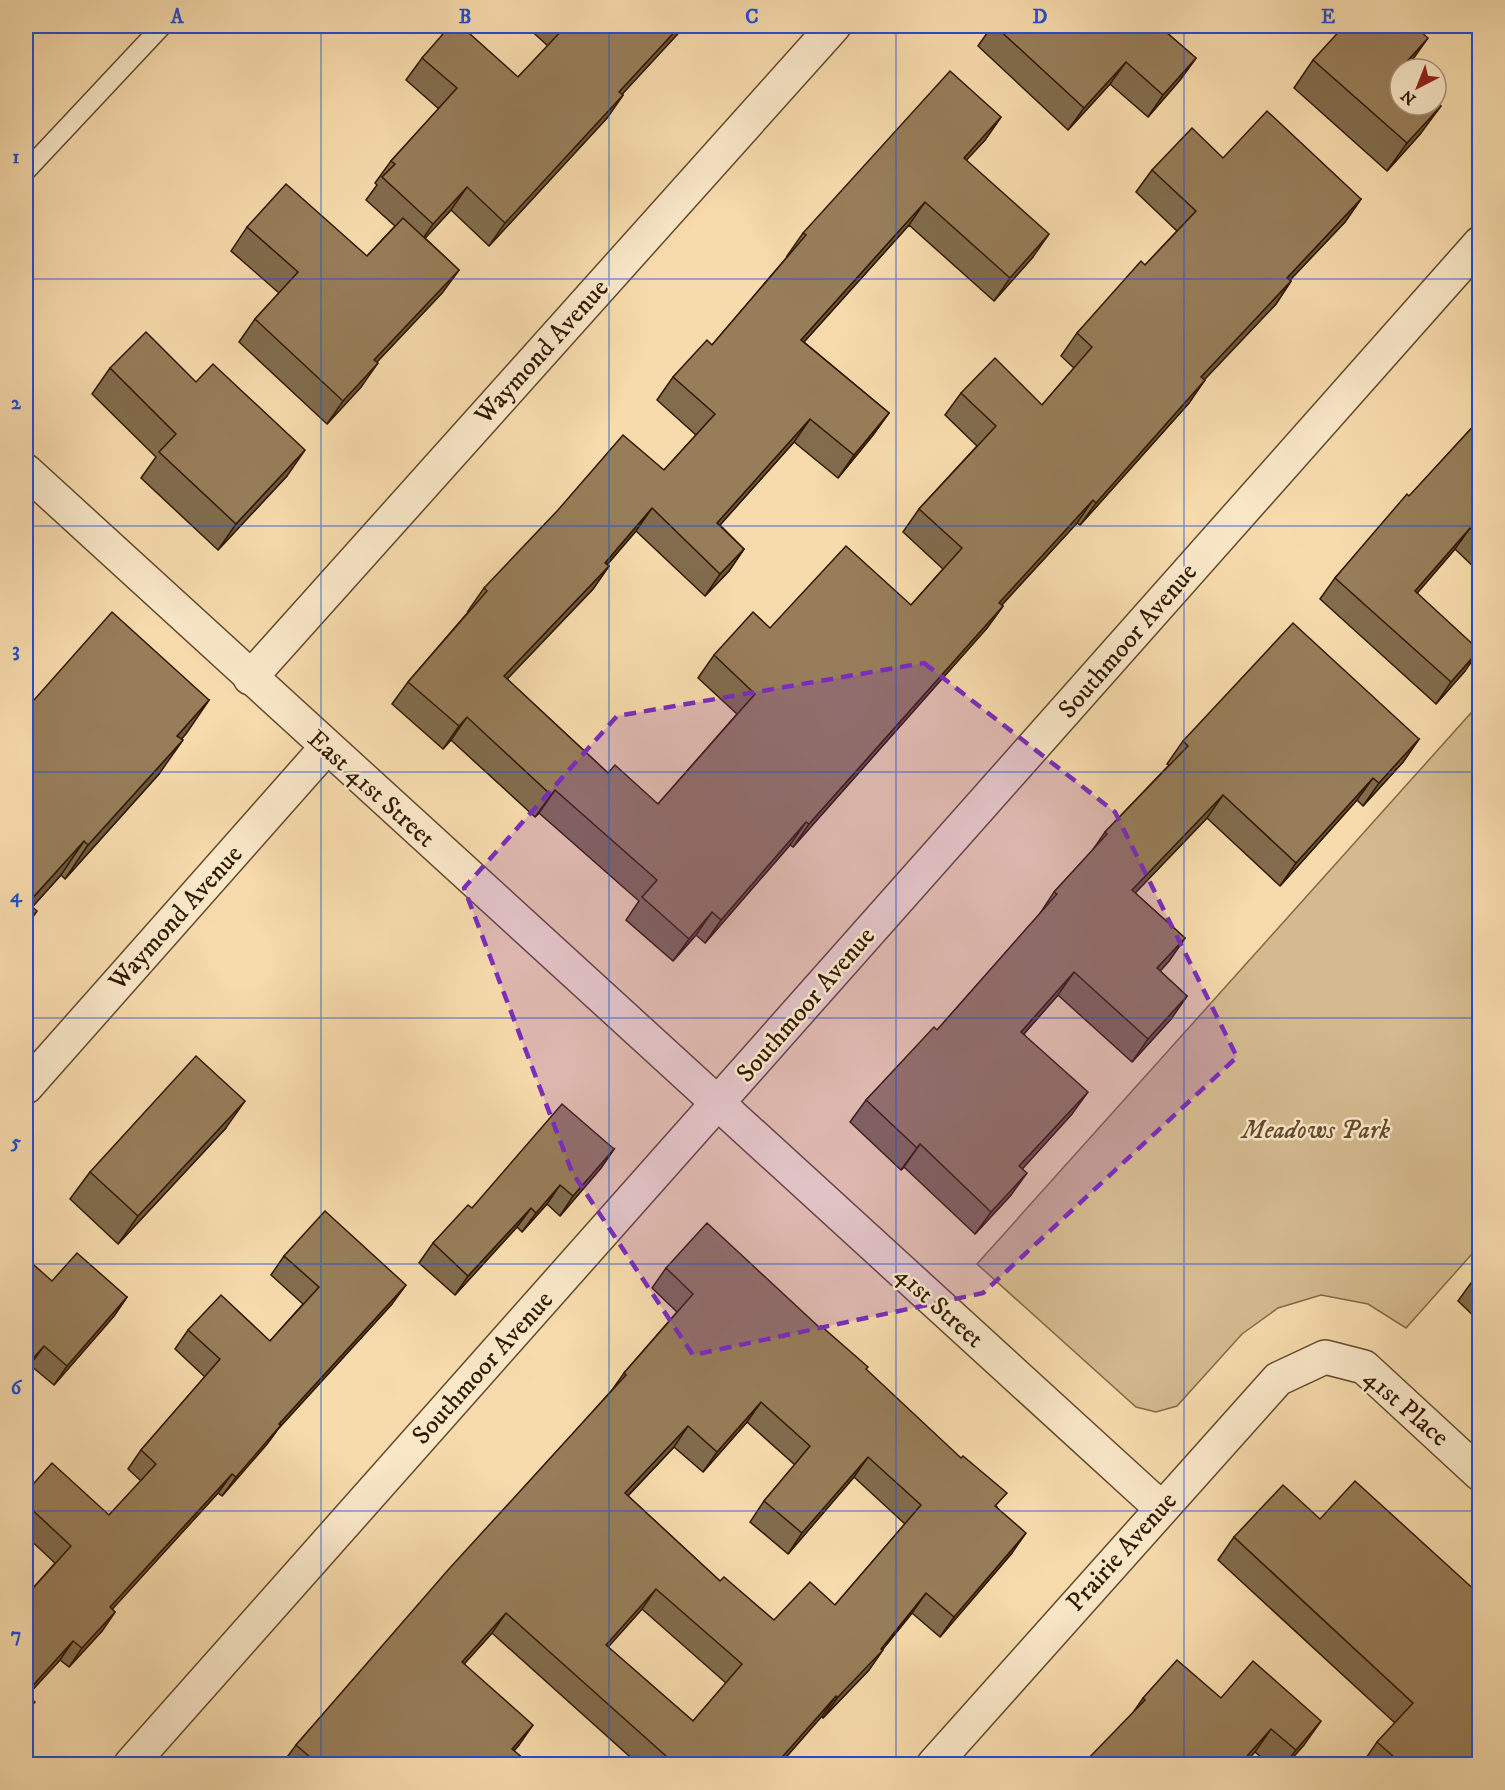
<svg xmlns="http://www.w3.org/2000/svg" width="1505" height="1790" font-family="'IM FELL DW Pica',serif">
	<style>
		.green { fill: #d5ba8f; stroke: #826948; stroke-width: 1.5 }
		.lines { fill: none; stroke-linecap: round; stroke-linejoin: round }
		.service-casing { stroke: #62492b; stroke-width: 21 }
		.minor-casing { stroke: #62492b; stroke-width: 36 }
		.service { stroke: #fae8c9; stroke-width: 18 }
		.minor { stroke: #fae8c9; stroke-width: 33 }
		.wall { fill: #826c4d; stroke: #301800; stroke-width: 1.5; fill-rule: evenodd }
		.shaded-wall { fill: #6a583e; stroke: #301800; stroke-width: 1.5 }
		.building { fill: #977d59; stroke: #301800; stroke-width: 1.5; fill-rule: evenodd }
		.marked { fill: #7b2cbf; fill-opacity: 0.2; stroke: #7b2cbf; stroke-width: 4.5; stroke-dasharray: 12 8; stroke-linejoin: round }
		.grid { fill: none; stroke: #1d4ed8; stroke-width: 1.5; stroke-opacity: 0.55 }
		.labels { text-anchor: middle; dominant-baseline: central; stroke-width: 5; stroke-linejoin: round; paint-order: stroke }
		.street-label { font-size: 26px; fill: #301800; stroke: #fae8c9 }
		.park-label { font-size: 26px; font-style: italic; fill: #62492b; stroke: #fae8c9 }
		.neatline { fill: none; stroke: #1d4ed8; stroke-width: 2 }
		.grid-label { font-size: 20px; text-anchor: middle; font-weight: bold; fill: #1d4ed8 }
	</style>
	<rect width="100%" height="100%" fill="#f7dbac"/>
	<filter id="stains"><feTurbulence type="fractalNoise" baseFrequency=".00333" numOctaves="4"/><feColorMatrix values="0 0 0 0 .2 0 0 0 0 .09 0 0 0 0 .02 0 0 0 .5 -.17"/></filter>
	<radialGradient id="worn" r=".72"><stop offset=".6" stop-color="#630" stop-opacity="0"/><stop offset="1" stop-color="#630" stop-opacity=".3"/></radialGradient>
	<polygon class="green" points="1479,704 1479,1246 1406,1328 1368,1304 1321,1295 1278,1308 1242,1334 1177,1406 1156,1412 1136,1407 977,1264"/>
	<g class="lines">
		<g class="service-casing">
			<polyline id="service" points="26,171 162,26"/>
		</g>
		<g class="minor-casing">
			<g id="minor">
				<polyline points="26,471 1161,1508"/>
				<polyline points="250,678 834,26"/>
				<polyline points="26,1087 326,748"/>
				<polyline points="131,1764 1480,243"/>
				<polyline points="934,1764 1278,1379 1325,1357 1364,1367 1480,1474"/>
			</g>
		</g>
		<use href="#service" class="service"/>
		<use href="#minor" class="minor"/>
	</g>
	<g class="wall">
		<polygon points="526,26 685,26 622,94 623,95 607,118 489,246 451,210 425,238 459,270 442,293 377,362 361,387 327,424 239,342 255,319 279,293 231,251 247,227 367,256 395,226 366,200 377,185 375,183 391,161 439,109 406,80 422,58 518,77 548,46"/>
		<polygon points="992,26 1159,26 1196,58 1180,80 1148,117 1110,84 1068,130 978,46"/>
		<polygon points="1313,60 1409,66 1406,69 1400,69 1421,133 1387,171 1294,88"/>
		<polygon points="1001,117 985,140 966,160 1033,257 994,301 909,225 804,342 889,413 873,435 838,478 794,442 720,525 744,549 729,571 705,596 636,531 607,565 609,566 593,589 507,679 608,773 658,804 737,714 698,678 714,655 770,628 911,605 943,569 903,532 919,509 977,446 945,415 961,393 1042,405 1074,368 1061,356 1077,333 1145,265 1177,231 1136,192 1152,170 1223,158 1361,199 1345,222 1290,280 1291,281 1276,304 1204,380 1189,403 1080,525 1077,523 1002,605 1003,606 987,628 793,847 790,845 705,943 696,935 673,961 626,920 639,901 539,813 535,817 451,740 443,749 392,704 408,682 469,611 468,611 484,588 664,470 696,435 657,400 673,377 712,345 788,256 787,256 803,233"/>
		<polygon points="110,368 287,476 218,550 141,478 156,457 92,394"/>
		<polygon points="1479,420 1479,572 1455,549 1417,593 1465,671 1436,704 1320,599 1335,578"/>
		<polygon points="209,700 181,739 159,774 65,879 61,875 32,907 26,709"/>
		<polygon points="1419,739 1403,762 1363,806 1357,800 1280,886 1207,818 1135,893 1185,938 1169,961 1160,971 1187,996 1171,1019 1132,1062 1058,995 1024,1034 1072,1114 1022,1169 1011,1195 975,1234 904,1167 901,1170 850,1122 866,1100 937,1030 1039,915 1054,892 1092,851 1105,832 1169,765 1167,764 1183,741"/>
		<polygon points="225,1129 118,1244 70,1199 90,1172"/>
		<polygon points="614,1149 601,1168 560,1216 547,1204 522,1232 517,1227 455,1295 419,1263 433,1243 472,1208"/>
		<polygon points="284,1256 392,1304 278,1429 267,1444 222,1496 218,1493 112,1609 115,1612 102,1631 69,1667 60,1660 27,1695 26,1596 55,1563 26,1536 26,1492 109,1515 141,1481 128,1469 141,1450 205,1377 175,1349 188,1330 270,1341 303,1304 271,1275"/>
		<path d="M666 1268 866 1370 997 1507 1012 1553 940 1637 912 1613 882 1650 869 1670 823 1718 822 1716 780 1764H638L492 1633 464 1664 519 1745 514 1751 525 1760 522 1764H282L296 1745 612 1390 624 1373 677 1312 652 1288ZM747 1422 795 1465 764 1501 750 1522 788 1554 854 1477 905 1524 835 1605 774 1620 720 1581 628 1496 674 1447 703 1472ZM642 1609 726 1683 693 1721 608 1647Z"/>
		<polygon points="1479,1272 1479,1321 1458,1301"/>
		<polygon points="52,1281 127,1297 114,1316 54,1385 30,1365"/>
		<polygon points="1234,1537 1479,1764 1362,1764 1377,1742 1395,1723 1218,1560"/>
		<polygon points="1143,1698 1221,1698 1304,1745 1287,1764 1269,1764 1255,1752 1132,1714"/>
	</g>
	<g class="shaded-wall">
		<polygon points="680,26 685,26 603,115 619,92"/>
		<polygon points="1428,38 1406,69 1401,69"/>
		<polygon points="1196,58 1180,80 1148,117 1163,95"/>
		<polygon points="1126,62 1110,84 1068,130 1084,108"/>
		<polygon points="623,95 607,118 489,246 505,223"/>
		<polygon points="1441,106 1421,133 1387,171 1407,143"/>
		<polygon points="1001,117 985,140 948,180 964,158"/>
		<polygon points="467,187 451,210 417,247 433,224"/>
		<polygon points="1361,199 1345,222 1271,300 1287,278"/>
		<polygon points="925,202 909,225 785,363 801,340"/>
		<polygon points="1049,234 1033,257 994,301 1010,278"/>
		<polygon points="459,270 442,293 357,383 374,360"/>
		<polygon points="1291,281 1276,304 1185,400 1201,377"/>
		<polygon points="378,363 361,387 327,424 343,401"/>
		<polygon points="1205,380 1189,403 1080,525 1096,503"/>
		<polygon points="889,413 873,435 838,478 854,455"/>
		<polygon points="810,419 794,442 702,545 717,523"/>
		<polygon points="305,450 287,476 218,550 236,524"/>
		<polygon points="1093,500 1077,523 983,625 999,603"/>
		<polygon points="652,508 636,531 589,585 605,563"/>
		<polygon points="1470,528 1455,549 1400,613 1415,591"/>
		<polygon points="744,549 729,571 705,596 720,574"/>
		<polygon points="609,566 593,589 488,699 504,676"/>
		<polygon points="1003,606 987,628 793,847 809,824"/>
		<polygon points="1479,651 1465,671 1436,704 1451,682"/>
		<polygon points="209,700 186,734 154,769 177,736"/>
		<polygon points="467,717 451,740 443,749 459,726"/>
		<polygon points="1419,739 1403,762 1363,806 1379,783"/>
		<polygon points="183,740 159,774 65,879 88,845"/>
		<polygon points="1373,778 1357,800 1280,886 1296,863"/>
		<polygon points="555,790 539,813 535,817 551,795"/>
		<polygon points="1223,795 1207,818 1116,913 1132,890"/>
		<polygon points="806,822 790,845 705,943 721,920"/>
		<polygon points="84,841 61,875 26,914 28,903"/>
		<polygon points="37,911 26,927 26,924"/>
		<polygon points="712,912 696,935 673,961 689,939"/>
		<polygon points="1185,938 1169,961 1142,991 1157,968"/>
		<polygon points="1074,972 1058,995 1006,1054 1021,1032"/>
		<polygon points="1187,996 1171,1019 1132,1062 1148,1039"/>
		<polygon points="1088,1092 1072,1114 1004,1189 1019,1166"/>
		<polygon points="245,1101 225,1129 118,1244 138,1216"/>
		<polygon points="920,1144 904,1167 901,1170 917,1148"/>
		<polygon points="614,1149 601,1168 560,1216 573,1196"/>
		<polygon points="1027,1173 1011,1195 975,1234 991,1212"/>
		<polygon points="560,1185 547,1204 522,1232 536,1213"/>
		<polygon points="531,1208 517,1227 455,1295 468,1276"/>
		<polygon points="406,1285 392,1304 278,1429 267,1444 222,1496 236,1477 279,1424"/>
		<polygon points="127,1297 114,1316 54,1385 67,1366"/>
		<polygon points="44,1346 30,1365 26,1370 26,1366"/>
		<polygon points="761,1402 747,1422 703,1472 717,1452"/>
		<polygon points="688,1426 674,1447 611,1513 625,1493"/>
		<polygon points="868,1457 854,1477 788,1554 802,1533"/>
		<polygon points="232,1474 218,1493 97,1626 110,1607"/>
		<polygon points="1026,1533 1012,1553 940,1637 954,1617"/>
		<polygon points="656,1589 642,1609 592,1665 606,1645"/>
		<polygon points="926,1593 912,1613 879,1654 883,1650 869,1670 823,1718 837,1698 881,1649"/>
		<polygon points="115,1612 102,1631 69,1667 82,1648"/>
		<polygon points="506,1613 492,1633 448,1682 462,1662"/>
		<polygon points="73,1641 60,1660 26,1697 26,1693"/>
		<polygon points="836,1696 822,1716 780,1764 776,1764"/>
		<polygon points="1321,1721 1304,1745 1287,1764 1285,1764 1296,1750"/>
		<polygon points="533,1725 519,1745 502,1764 512,1749"/>
		<polygon points="1271,1729 1255,1752 1244,1764 1240,1764"/>
	</g>
	<g class="building">
		<polygon points="450,26 461,26 518,77 566,26 680,26 619,92 623,95 505,223 467,187 433,224 382,177 395,164 391,161 457,88 422,58"/>
		<polygon points="995,26 1159,26 1196,58 1163,95 1126,62 1084,108"/>
		<polygon points="1344,26 1414,26 1428,38 1400,69 1400,105 1436,105 1436,101 1441,106 1407,143 1313,60"/>
		<polygon points="950,71 1001,117 964,158 1049,234 1010,278 925,202 801,340 889,413 854,455 810,419 717,523 744,549 720,574 652,508 605,563 609,566 504,676 608,773 615,765 658,804 755,694 714,655 753,612 770,628 846,546 911,605 962,548 919,509 996,426 961,393 995,358 1042,405 1092,347 1077,333 1141,261 1145,265 1196,211 1152,170 1192,128 1223,158 1267,111 1361,199 1287,278 1291,281 1201,377 1205,380 1096,503 1093,500 999,603 1003,606 809,824 806,822 721,920 712,912 689,939 642,897 657,880 555,790 551,795 467,717 459,726 408,682 487,591 484,588 558,510 623,435 664,470 715,414 673,377 707,340 712,345 806,235 803,233"/>
		<polygon points="286,184 367,256 403,218 459,270 374,360 378,363 343,401 255,319 298,272 247,227"/>
		<polygon points="146,332 196,382 213,364 305,450 236,524 159,452 176,434 110,368"/>
		<polygon points="1479,420 1479,537 1470,528 1415,591 1479,650 1451,682 1335,578 1407,494 1409,496"/>
		<polygon points="112,612 209,700 177,736 183,740 88,845 84,841 28,903 37,911 26,924 26,709"/>
		<polygon points="1293,623 1419,739 1379,783 1373,778 1296,863 1223,795 1132,890 1185,938 1157,968 1187,996 1148,1039 1074,972 1021,1032 1088,1092 1019,1166 1027,1173 991,1212 920,1144 917,1148 866,1100 934,1027 937,1030 1057,894 1054,892 1107,834 1105,832 1188,746 1183,741"/>
		<polygon points="196,1056 245,1101 138,1216 90,1172"/>
		<polygon points="562,1104 614,1149 573,1196 560,1185 536,1213 531,1208 468,1276 433,1243 468,1205 472,1208"/>
		<polygon points="325,1211 406,1285 279,1424 281,1425 236,1477 232,1474 110,1607 115,1612 82,1648 73,1641 26,1693 26,1596 71,1546 26,1504 26,1492 52,1463 109,1515 156,1464 141,1450 220,1359 188,1330 221,1295 270,1341 319,1287 284,1256"/>
		<path d="M707 1223 819 1327 821 1326 868 1367 866 1369 961 1458 963 1456 1007 1493 995 1506 1026 1533 954 1617 926 1593 881 1649 883 1650 837 1698 836 1696 776 1764H675L506 1613 462 1662 533 1725 512 1749 525 1760 521 1764H318L296 1745 448 1570 626 1375 624 1373 693 1294 666 1268ZM761 1402 810 1446 764 1501 802 1533 868 1457 921 1505 835 1605 810 1582 774 1620 724 1577 720 1581 625 1493 688 1426 717 1452ZM656 1589 742 1664 693 1721 606 1645Z"/>
		<polygon points="77,1253 127,1297 67,1366 44,1346 26,1366 26,1258 52,1281"/>
		<polygon points="1479,1272 1479,1281 1475,1277"/>
		<polygon points="1355,1481 1479,1594 1479,1764 1402,1764 1377,1742 1413,1703 1234,1537 1283,1485 1320,1519"/>
		<polygon points="1177,1660 1221,1698 1253,1661 1321,1721 1296,1750 1271,1729 1240,1764 1083,1764 1145,1700 1143,1698"/>
		<polygon points="26,1694 35,1702 26,1712"/>
	</g>
	<path class="marked" d="M924 663 1115 812 1237 1057 983 1293 693 1355 572 1172 464 888 617 716Z"/>
	<path class="grid" d="M321 26V1764M609 26V1764M896 26V1764M1184 26V1764M26 279H1480M26 526H1480M26 772H1480M26 1018H1480M26 1264H1480M26 1511H1480"/>
	<g class="labels">
		<g class="street-label">
			<text transform="translate(542 352) rotate(-48)">Waymond Avenue</text>
			<text transform="translate(1128 641) rotate(-49)">Southmoor Avenue</text>
			<text transform="translate(371 789) rotate(42)">East 41st Street</text>
			<text transform="translate(176 918) rotate(-48)">Waymond Avenue</text>
			<text transform="translate(806 1005) rotate(-49)">Southmoor Avenue</text>
			<text transform="translate(939 1307) rotate(42)">41st Street</text>
			<text transform="translate(483 1368) rotate(-48)">Southmoor Avenue</text>
			<text transform="translate(1406 1408) rotate(41)">41st Place</text>
			<text transform="translate(1122 1552) rotate(-48)">Prairie Avenue</text>
		</g>
		<g class="park-label">
			<text x="1316" y="1130">Meadows Park</text>
		</g>
	</g>
	<rect width="1505" height="1790" fill="none" stroke="#f7dbac" stroke-width="66"/>
	<g transform="translate(1418 87) rotate(222)"><circle r="28" fill="#fae8c9" stroke="#a99579" stroke-width="1.5"/>
	<path d="M0-4.5L10 22L0 15L-10 22Z" fill="#8f2418"/>
	<text y="-9" font-size="16" font-weight="bold" text-anchor="middle" fill="#301800">N</text>
	</g>
	<rect x="33" y="33" width="1439" height="1724" class="neatline"/>
	<g class="grid-label">
		<text x="177" y="23">A</text>
		<text x="465" y="23">B</text>
		<text x="752" y="23">C</text>
		<text x="1040" y="23">D</text>
		<text x="1328" y="23">E</text>
		<text x="16" y="163">1</text>
		<text x="16" y="409">2</text>
		<text x="16" y="656">3</text>
		<text x="16" y="902">4</text>
		<text x="16" y="1148">5</text>
		<text x="16" y="1394">6</text>
		<text x="16" y="1641">7</text>
	</g>
	<rect width="100%" height="100%" filter="url(#stains)"/>
	<rect width="100%" height="100%" fill="url(#worn)"/>
</svg>
